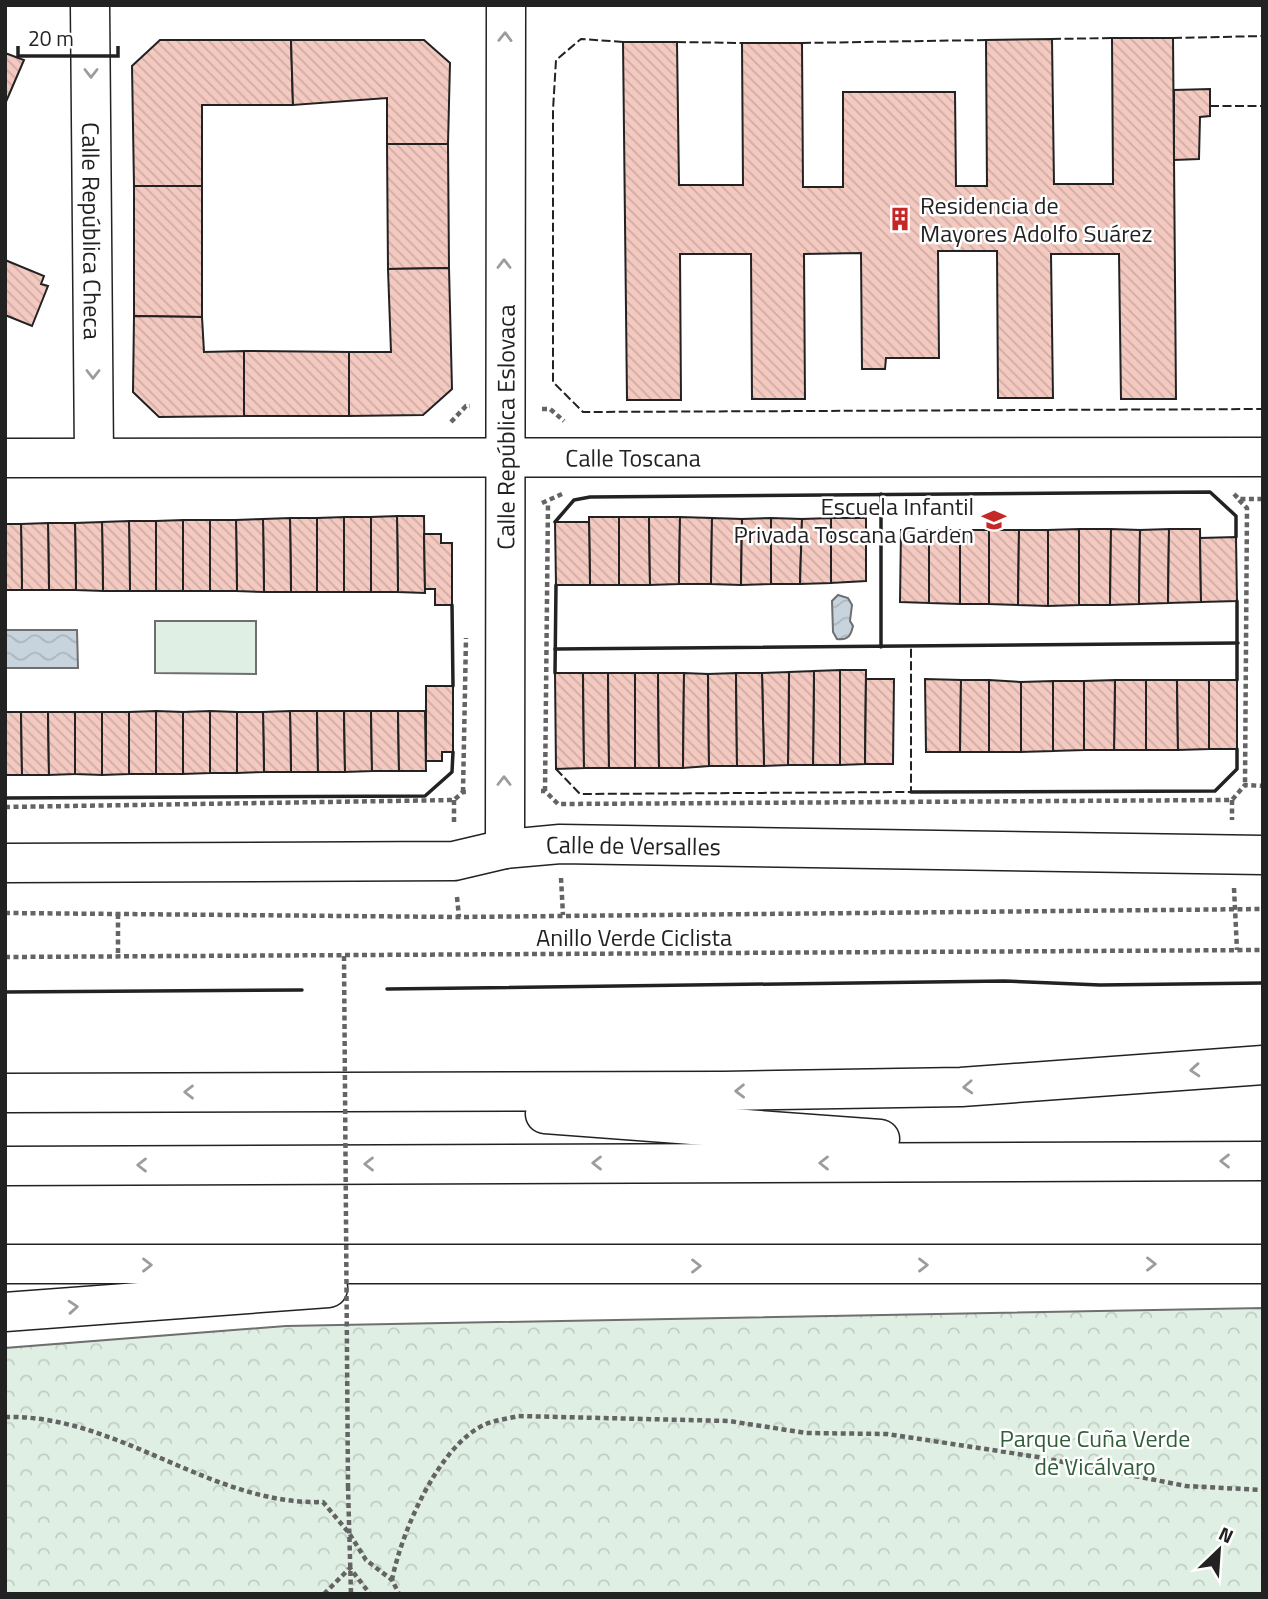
<svg xmlns="http://www.w3.org/2000/svg" width="1268" height="1599" font-family="'Titillium Web',sans-serif">
	<style>
		.forest { fill: url(#forest-crowns); stroke: #6f6f6f; stroke-width: 2 }
		.pitch { fill: #e0efe3; stroke: #6f6f6f; stroke-width: 2 }
		.water { fill: url(#water-waves); stroke: #6f6f6f; stroke-width: 2 }
		.building { fill: url(#building-back-hatch); stroke: #222; stroke-width: 2 }
		.lines { fill: none; stroke-linecap: round; stroke-linejoin: round }
		.minor-casing { stroke: #222; stroke-width: 41 }
		.highway-casing { stroke: #222; stroke-width: 41 }
		.path { stroke: #646464; stroke-width: 4.5; stroke-dasharray: 5 3.5; stroke-linecap: butt }
		.minor { stroke: #fff; stroke-width: 38 }
		.highway { stroke: #fff; stroke-width: 38 }
		.path-bridge { stroke: #646464; stroke-width: 4.5; stroke-dasharray: 5 3.5; stroke-linecap: butt }
		.fence { stroke: #222; stroke-width: 2; stroke-dasharray: 9 3.5; stroke-linecap: butt }
		.wall { stroke: #222; stroke-width: 3.5 }
		.oneway { stroke: #9c9c9c }
		.labels { text-anchor: middle; dominant-baseline: central; stroke-width: 5; stroke-linejoin: round; paint-order: stroke }
		.poi-label { font-size: 24px; fill: #222; stroke: #fff; text-anchor: start }
		.street-label { font-size: 24px; fill: #222; stroke: #fff }
		.park-label { font-size: 24px; fill: #2f5e38; stroke: #fff }
	</style>
	<defs>
		<pattern id="forest-crowns" width="20" height="18" patternUnits="userSpaceOnUse" patternTransform="scale(1.75)"><rect width="20" height="18" fill="#e0efe3"/><path d="M2 6a3 3 0 1 1 6 0M12 15a3 3 0 1 1 6 0" fill="none" stroke="#c0cdc2"/></pattern>
		<pattern id="water-waves" width="16" height="10" patternUnits="userSpaceOnUse" patternTransform="scale(1.75)"><rect width="16" height="10" fill="#c7d3dd"/><path d="M0 5q4-4 8 0t8 0" fill="none" stroke="#abb5bd"/></pattern>
		<pattern id="building-back-hatch" width="6" height="6" patternUnits="userSpaceOnUse" patternTransform="scale(1.75)"><rect width="6" height="6" fill="#f3c9c0"/><path d="M-1 5l2 2M0 0l6 6M5-1l2 2" fill="none" stroke="#d0aca5"/></pattern>
	</defs>
	<rect width="100%" height="100%" fill="#fff"/>
	<polygon class="forest" points="1263,1308 1263,1594 5,1594 5,1348 286,1326"/>
	<polygon class="pitch" points="155,621 256,621 256,674 155,673"/>
	<g class="water">
		<path d="M838 595 848 598 852 605 850 621 853 626C851 635 848 641 837 639L833 632 832 601Z"/>
		<polygon points="5,630 77,630 78,668 5,668"/>
	</g>
	<g class="building">
		<polygon points="1112,38 1173,38 1176,399 1121,399 1119,254 1051,254 1053,398 998,398 997,251 938,251 939,358 886,358 885,369 862,369 861,253 804,254 805,399 752,399 751,254 680,254 681,400 627,400 623,42 677,42 679,185 743,185 742,43 802,43 803,187 843,187 843,92 955,92 956,186 987,186 986,40 1052,39 1054,184 1113,184"/>
		<polygon points="160,40 291,40 293,105 202,105 202,186 134,186 132,66"/>
		<polygon points="291,40 424,40 450,63 448,144 387,144 387,98 293,105"/>
		<polygon points="5,53 24,60 5,104"/>
		<polygon points="1210,89 1210,116 1200,117 1199,159 1174,160 1174,90"/>
		<polygon points="387,144 448,144 449,268 388,269"/>
		<polygon points="134,186 202,186 202,317 134,316"/>
		<polygon points="5,260 44,276 41,284 48,286 32,326 5,315"/>
		<polygon points="449,268 452,389 423,415 349,416 349,352 391,352 388,269"/>
		<polygon points="134,316 202,317 204,352 244,351 244,416 159,417 133,392"/>
		<polygon points="244,351 349,352 349,416 244,416"/>
		<polygon points="397,516 424,516 425,593 398,592"/>
		<polygon points="397,516 398,592 371,592 371,517"/>
		<rect x="344" y="517" width="27" height="75"/>
		<polygon points="344,517 344,592 317,592 317,518"/>
		<polygon points="589,517 619,517 619,585 590,585"/>
		<polygon points="619,517 649,517 650,585 619,585"/>
		<polygon points="649,517 680,517 679,584 650,585"/>
		<polygon points="680,517 712,518 711,584 679,584"/>
		<polygon points="290,518 317,518 317,592 291,592"/>
		<polygon points="290,518 291,592 264,592 263,519"/>
		<polygon points="712,518 742,519 741,585 711,584"/>
		<polygon points="771,518 771,584 741,585 742,519"/>
		<polygon points="771,518 802,519 800,584 771,584"/>
		<polygon points="831,518 831,583 800,584 802,519"/>
		<polygon points="831,518 866,518 866,581 831,583"/>
		<polygon points="263,519 264,592 237,591 236,520"/>
		<rect x="183" y="520" width="27" height="71"/>
		<polygon points="183,520 183,591 156,591 156,521"/>
		<polygon points="210,520 236,520 237,591 210,591"/>
		<polygon points="129,521 156,521 156,591 130,591"/>
		<polygon points="129,521 130,591 103,591 102,522"/>
		<polygon points="102,522 103,591 76,590 75,523"/>
		<polygon points="555,522 589,522 590,585 556,585"/>
		<polygon points="48,523 75,523 76,590 49,590"/>
		<polygon points="48,523 49,590 22,590 21,524"/>
		<polygon points="5,524 21,524 22,590 5,590"/>
		<polygon points="1079,529 1111,529 1110,605 1079,605"/>
		<polygon points="1079,529 1079,605 1048,606 1048,530"/>
		<polygon points="1111,529 1140,530 1139,604 1110,605"/>
		<polygon points="1169,529 1168,603 1139,604 1140,530"/>
		<polygon points="1169,529 1200,529 1201,602 1168,603"/>
		<polygon points="901,530 929,530 929,603 900,602"/>
		<polygon points="929,530 960,530 960,604 929,603"/>
		<rect x="960" y="530" width="29" height="74"/>
		<polygon points="989,530 1019,530 1018,605 989,604"/>
		<polygon points="1019,530 1048,530 1048,606 1018,605"/>
		<polygon points="424,534 441,534 441,543 452,543 452,605 435,605 435,589 425,589"/>
		<polygon points="1236,537 1237,601 1201,602 1200,538"/>
		<polygon points="840,670 840,765 813,765 814,671"/>
		<polygon points="840,670 866,670 865,764 840,765"/>
		<polygon points="814,671 813,765 788,765 789,672"/>
		<polygon points="789,672 788,765 764,766 762,673"/>
		<polygon points="555,673 583,673 584,768 556,769"/>
		<polygon points="583,673 608,673 609,768 584,768"/>
		<polygon points="608,673 635,673 635,768 609,768"/>
		<polygon points="635,673 658,673 659,768 635,768"/>
		<polygon points="658,673 684,673 683,768 659,768"/>
		<polygon points="684,673 708,674 709,766 683,768"/>
		<polygon points="736,673 737,766 709,766 708,674"/>
		<polygon points="736,673 762,673 764,766 737,766"/>
		<polygon points="866,679 894,679 893,764 865,764"/>
		<polygon points="925,679 961,680 960,752 926,752"/>
		<polygon points="961,680 989,680 989,752 960,752"/>
		<polygon points="989,680 1021,682 1021,752 989,752"/>
		<polygon points="1115,680 1146,680 1146,750 1114,750"/>
		<polygon points="1115,680 1114,750 1084,750 1084,681"/>
		<polygon points="1146,680 1177,680 1178,750 1146,750"/>
		<polygon points="1177,680 1209,680 1209,749 1178,750"/>
		<rect x="1209" y="680" width="28" height="69"/>
		<polygon points="1053,681 1053,751 1021,752 1021,682"/>
		<polygon points="1053,681 1084,681 1084,750 1053,751"/>
		<polygon points="426,686 453,686 453,752 442,752 442,761 426,761"/>
		<polygon points="156,711 183,712 183,774 156,774"/>
		<polygon points="156,711 156,774 129,774 129,712"/>
		<polygon points="210,711 237,712 237,773 210,773"/>
		<polygon points="210,711 210,773 183,774 183,712"/>
		<polygon points="290,711 317,711 318,772 291,772"/>
		<polygon points="290,711 291,772 264,772 263,712"/>
		<polygon points="317,711 344,711 345,772 318,772"/>
		<polygon points="344,711 371,711 372,771 345,772"/>
		<polygon points="371,711 398,711 399,771 372,771"/>
		<polygon points="398,711 425,711 426,771 399,771"/>
		<polygon points="5,712 21,712 22,775 5,775"/>
		<polygon points="21,712 48,712 49,775 22,775"/>
		<polygon points="48,712 75,712 75,774 49,775"/>
		<polygon points="75,712 102,712 102,775 75,774"/>
		<polygon points="102,712 129,712 129,774 102,775"/>
		<polygon points="237,712 263,712 264,772 237,773"/>
	</g>
	<g class="lines">
		<g class="minor-casing">
			<g id="minor">
				<path id="s1" d="M90 5 94 457"/>
				<path id="s2" d="M5 458 1263 457"/>
				<path id="s3" d="M505 849 506 5"/>
				<path id="s4" d="M5 863 454 861 505 849 560 844 1263 855"/>
			</g>
		</g>
		<g class="highway-casing">
			<g id="highway">
				<polyline points="5,1093 724,1091 961,1087 1263,1065"/>
				<polyline points="545,1114 880,1139"/>
				<polyline points="5,1166 1263,1161"/>
				<polyline points="5,1264 1263,1264"/>
				<polyline points="5,1312 328,1288"/>
			</g>
		</g>
		<g class="path">
			<polyline points="542,409 550,409 564,421"/>
			<polyline points="451,422 466,406 470,406"/>
			<polyline points="1234,494 1239,499 1263,499"/>
			<polyline points="1239,500 1247,508 1245,785"/>
			<polyline points="542,503 562,494"/>
			<polyline points="541,791 545,791 558,804 1232,800 1245,785 1263,786"/>
			<polyline points="545,791 548,503"/>
			<polyline points="463,792 466,638"/>
			<polyline points="454,800 454,825"/>
			<polyline points="1232,800 1232,820"/>
			<polyline points="5,807 454,800 463,792 469,792"/>
			<polyline points="561,878 563,915"/>
			<polyline points="1234,888 1237,950"/>
			<polyline points="457,897 459,917"/>
			<polyline points="5,913 459,917 1263,909"/>
			<polyline points="118,914 118,957"/>
			<polyline points="5,957 1263,950"/>
			<path d="M5 1417C118 1414 212 1506 323 1502L349 1533 366 1560 392 1580 399 1594"/>
			<polyline points="348,1486 351,1594"/>
			<path d="M392 1580C401 1533 439 1444 486 1424 495 1420 507 1419 518 1416L729 1421 806 1433 887 1434 1038 1457 1186 1486 1263 1490"/>
			<polyline points="324,1594 350,1568 370,1594"/>
		</g>
		<use href="#minor" class="minor"/>
		<use href="#highway" class="highway"/>
		<polyline class="path-bridge" points="344,956 348,1486"/>
		<g class="fence">
			<polyline points="1173,38 1263,36"/>
			<polyline points="1052,39 1112,38"/>
			<polyline points="623,42 581,39 556,60 553,110 553,382 583,412 1263,409"/>
			<polyline points="677,42 742,43"/>
			<polyline points="802,43 986,40"/>
			<polyline points="1210,106 1263,106"/>
			<polyline points="556,769 580,794 911,792 911,646"/>
		</g>
		<g class="wall">
			<polyline points="555,522 574,500 590,497 1210,492 1236,516 1236,537"/>
			<polyline points="452,605 453,686"/>
			<polyline points="881,647 881,494"/>
			<polyline points="555,649 1238,643"/>
			<polyline points="555,673 556,585"/>
			<polyline points="1237,680 1237,601"/>
			<polyline points="911,792 1215,791 1237,769 1237,749"/>
			<polyline points="5,798 425,796 452,772 453,752"/>
			<polyline points="387,989 1004,981 1100,985 1263,983"/>
			<polyline points="5,992 302,990"/>
		</g>
	</g>
	<defs><path id="oneway-chevron" d="M-2-3.5L2.5 0L-2 3.5" fill="none" stroke-width="1.6" stroke-linecap="round" stroke-linejoin="round" transform="scale(1.75)"/></defs>
	<g class="oneway">
		<use href="#oneway-chevron" transform="translate(505 37) rotate(-89)"/>
		<use href="#oneway-chevron" transform="translate(91 73) rotate(90)"/>
		<use href="#oneway-chevron" transform="translate(504 264) rotate(-90)"/>
		<use href="#oneway-chevron" transform="translate(93 374) rotate(90)"/>
		<use href="#oneway-chevron" transform="translate(504 781) rotate(-90)"/>
		<use href="#oneway-chevron" transform="translate(1195 1070) rotate(176)"/>
		<use href="#oneway-chevron" transform="translate(968 1087) rotate(177)"/>
		<use href="#oneway-chevron" transform="translate(740 1091) rotate(179)"/>
		<use href="#oneway-chevron" transform="translate(189 1092) rotate(180)"/>
		<use href="#oneway-chevron" transform="translate(1225 1161) rotate(180)"/>
		<use href="#oneway-chevron" transform="translate(597 1163) rotate(180)"/>
		<use href="#oneway-chevron" transform="translate(824 1163) rotate(180)"/>
		<use href="#oneway-chevron" transform="translate(369 1164) rotate(180)"/>
		<use href="#oneway-chevron" transform="translate(142 1165) rotate(180)"/>
		<use href="#oneway-chevron" transform="translate(1151 1264)"/>
		<use href="#oneway-chevron" transform="translate(147 1265)"/>
		<use href="#oneway-chevron" transform="translate(923 1265)"/>
		<use href="#oneway-chevron" transform="translate(696 1266)"/>
		<use href="#oneway-chevron" transform="translate(73 1307) rotate(-4)"/>
	</g>
	<defs>
		<g id="building-bare" transform="scale(1.89)"><path d="M-4-6H4V6H1V3H-1V6H-4ZM-2.5-4.3h1.7v1.8h-1.7ZM.8-4.3h1.7v1.8H.8ZM-2.5-1h1.7V.8h-1.7ZM.8-1h1.7V.8H.8Z" fill="#c62828" stroke="#fff" stroke-width="2.5" paint-order="stroke"/></g>
		<g id="school-bare" transform="scale(1.89)"><path d="M0-5L7-2L0 1L-7-2ZM-4 1L0 2.5L4 1V4Q0 6-4 4Z" fill="#c62828" stroke="#fff" stroke-width="2.5" paint-order="stroke"/></g>
	</defs>
	<g fill-rule="evenodd">
		<use href="#building-bare" x="900" y="219"/>
		<use href="#school-bare" x="994" y="520"/>
	</g>
	<g class="labels">
		<g class="poi-label">
			<text x="920" y="205">Residencia de<tspan x="920" dy="28">Mayores Adolfo Suárez</tspan></text>
			<text x="974" y="506" text-anchor="end">Escuela Infantil<tspan x="974" dy="28">Privada Toscana Garden</tspan></text>
		</g>
		<g class="street-label">
			<text stroke="none"><textPath href="#s1" startOffset="226">Calle República Checa</textPath></text>
			<text stroke="none"><textPath href="#s3" startOffset="422">Calle República Eslovaca</textPath></text>
			<text stroke="none"><textPath href="#s2" startOffset="628">Calle Toscana</textPath></text>
			<text stroke="none"><textPath href="#s4" startOffset="630">Calle de Versalles</textPath></text>
			<text x="634" y="937">Anillo Verde Ciclista</text>
		</g>
		<g class="park-label">
			<text x="1095" y="1438">Parque Cuña Verde<tspan x="1095" dy="28">de Vicálvaro</tspan></text>
		</g>
	</g>
	<rect width="1268" height="1599" fill="none" stroke="#222222" stroke-width="14"/>
	<g transform="translate(1219 1550) rotate(25)" stroke="#ffffff" stroke-width="5" paint-order="stroke">
	<path d="M0-5L12 26L0 18L-12 26Z" fill="#222222"/>
	<text y="-10" font-size="19" font-weight="bold" text-anchor="middle" fill="#222222">N</text>
	</g>
	<path d="M18 46v10h100v-10" fill="none" stroke="#222222" stroke-width="3.5"/>
	<text x="28" y="46" font-size="21" fill="#222222" stroke="#ffffff" stroke-width="5" paint-order="stroke">20 m</text>
</svg>
